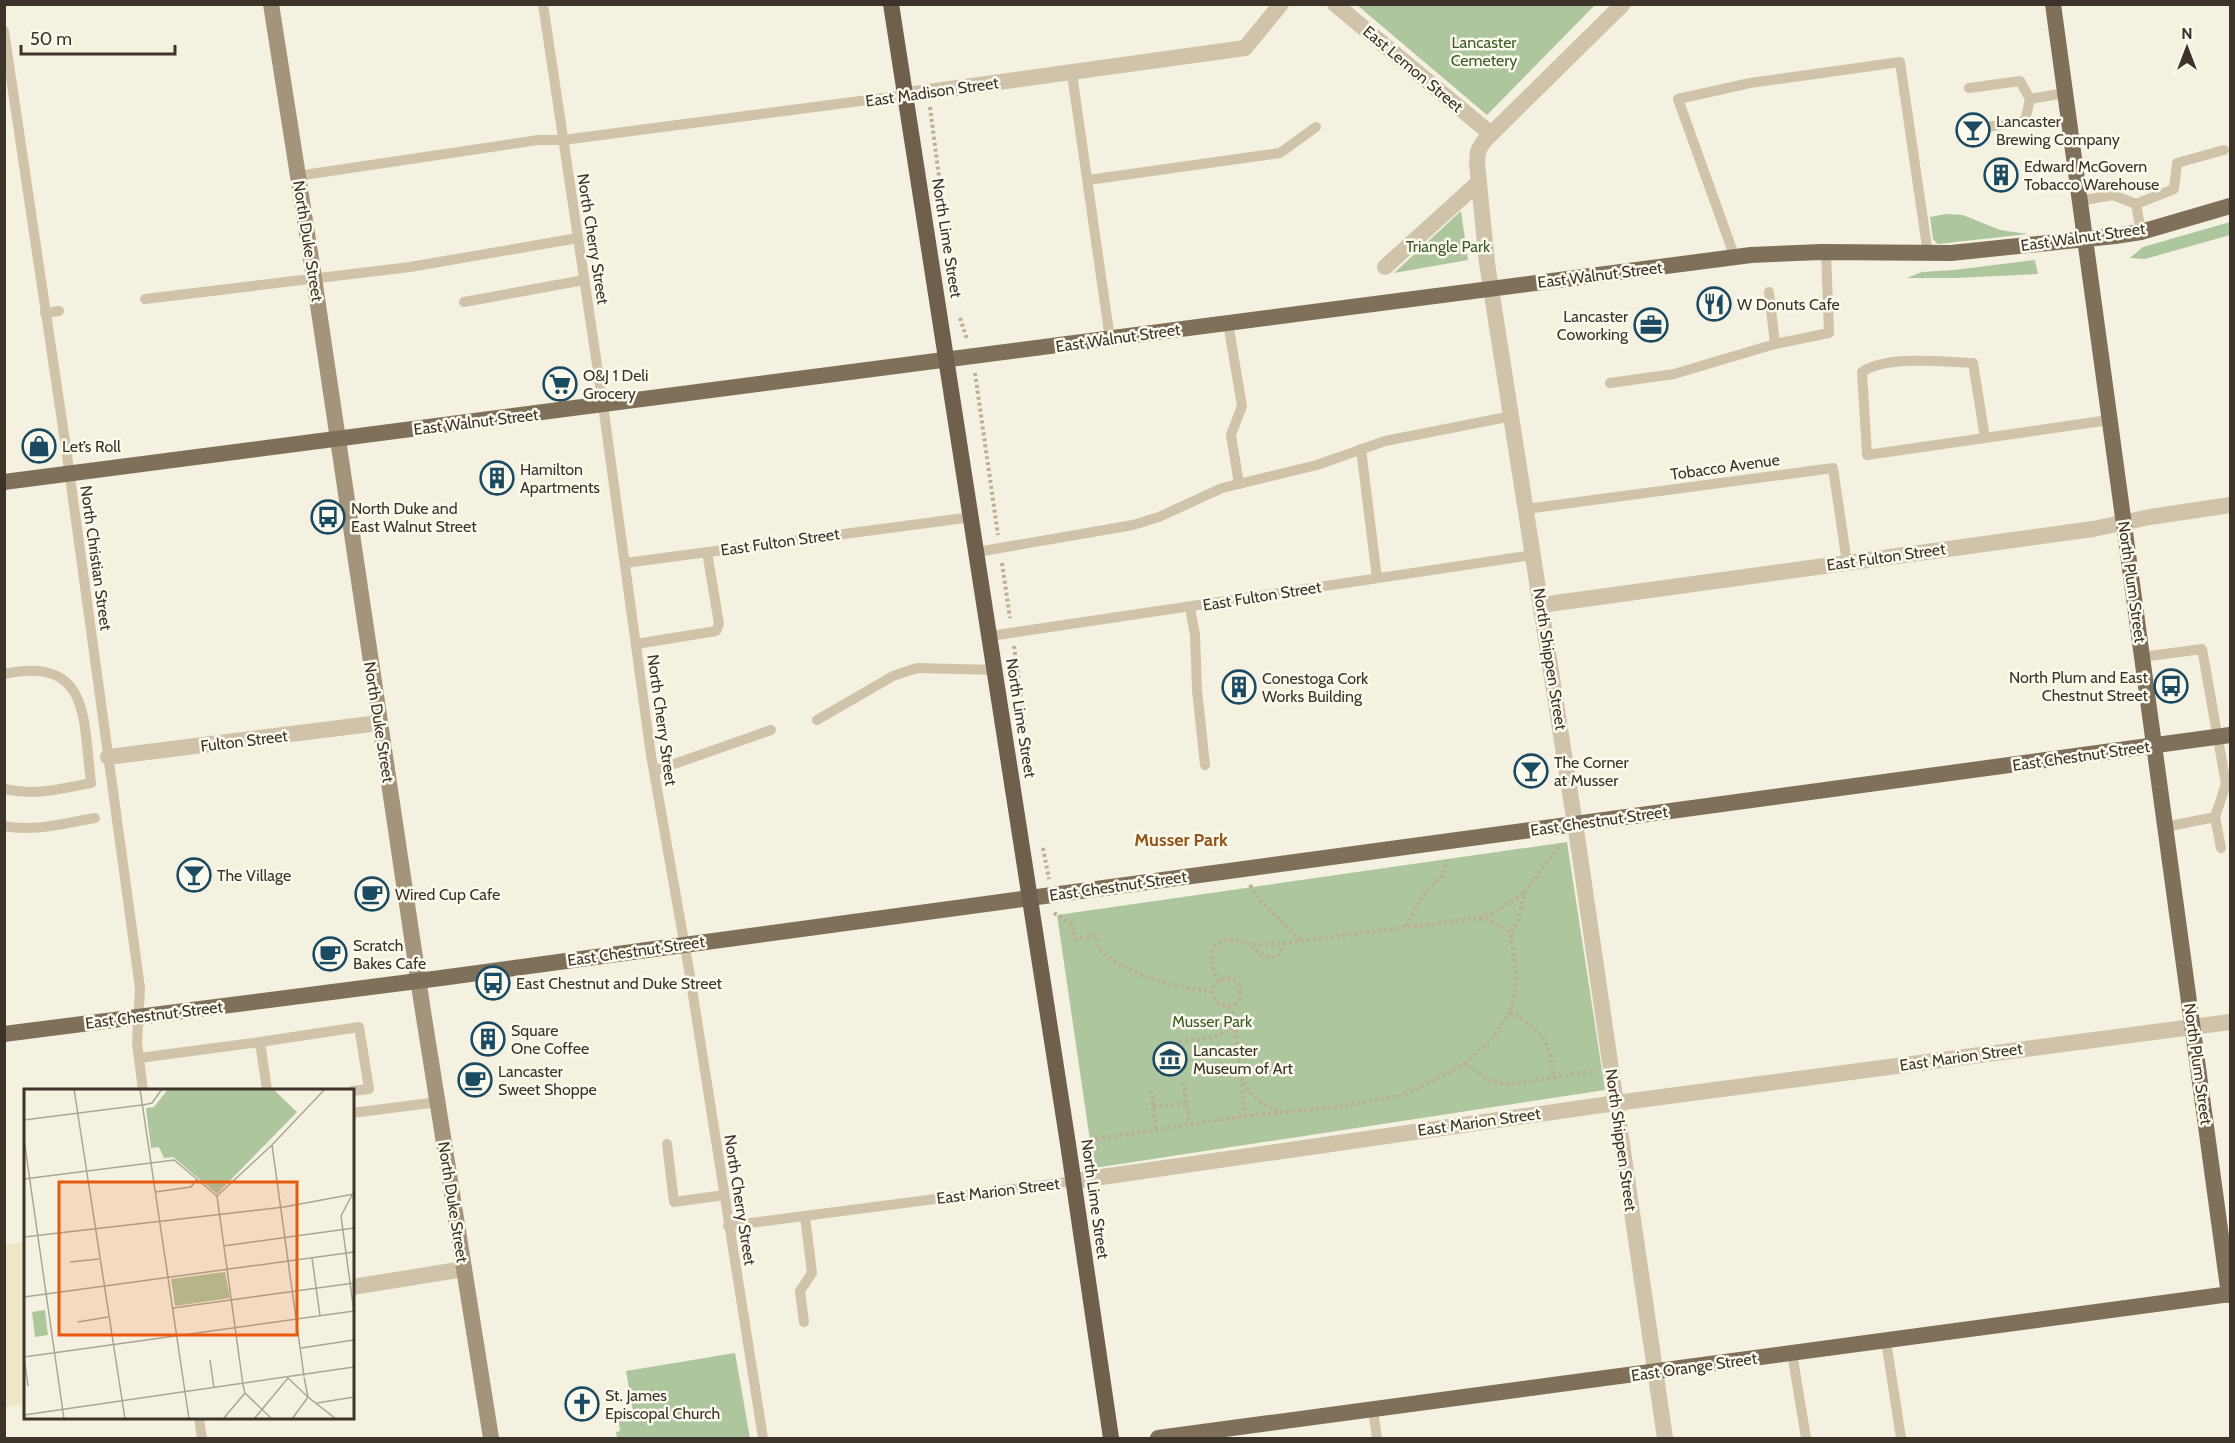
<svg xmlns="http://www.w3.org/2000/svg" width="2235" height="1443" font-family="Cabin,sans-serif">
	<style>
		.green { fill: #aec69e }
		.plaza { fill: #eee7c6 }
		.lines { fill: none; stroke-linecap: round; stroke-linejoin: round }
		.path { stroke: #bbaf94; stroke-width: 4; stroke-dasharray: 3 3; stroke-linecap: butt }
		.service { stroke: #cfc4aa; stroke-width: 10 }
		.minor { stroke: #cfc4aa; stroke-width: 16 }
		.secondary { stroke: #a3947b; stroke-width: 16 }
		.primary { stroke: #7f705a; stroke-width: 16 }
		.trunk { stroke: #6e604d; stroke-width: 16 }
		.labels { text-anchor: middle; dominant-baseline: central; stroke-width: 5; stroke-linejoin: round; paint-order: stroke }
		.park-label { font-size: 16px; fill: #3e5d2b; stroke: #fcf9ed }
		.street-label { font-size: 16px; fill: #3c342a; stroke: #fcf9ed }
		.poi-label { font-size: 16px; fill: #3c342a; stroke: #fcf9ed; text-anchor: start }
		.neighbourhood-label { font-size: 18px; font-weight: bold; fill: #93561b; stroke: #fcf9ed }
		.inset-road { fill: none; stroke: #aba597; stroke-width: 1.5 }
		.view { fill: #e8590c; fill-opacity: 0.15; stroke: #e8590c; stroke-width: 3 }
		.inset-edge { fill: none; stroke: #3c342a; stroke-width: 3 }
	</style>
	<rect width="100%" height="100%" fill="#f5f1e0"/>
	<g class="green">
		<polygon points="1357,5 1595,5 1487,115"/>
		<polygon points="1461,211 1468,260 1394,273"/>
		<polygon points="1946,214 1963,215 2000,230 2028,234 1938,244 1933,239 1930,217"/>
		<polygon points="2230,222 2230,235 2145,259 2130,258 2143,247"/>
		<polygon points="2035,260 2038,274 1955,278 1907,278 1922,272 1954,270"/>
		<polygon points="1567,842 1605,1090 1094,1168 1057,915"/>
		<polygon points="735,1353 750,1438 617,1438 616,1432 620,1431 618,1415 633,1412 626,1371"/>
	</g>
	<polygon class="plaza" points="25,1242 25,1404 5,1407 5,1245"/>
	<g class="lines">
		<g class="path">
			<polyline points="930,107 941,192"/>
			<polyline points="960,318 967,339"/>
			<polyline points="975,373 998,535"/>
			<polyline points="1002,563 1010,618"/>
			<polyline points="1014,646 1030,766"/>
			<polyline points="1043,848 1049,879"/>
			<polyline points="1250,885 1259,899 1300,940"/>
			<path d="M1054 913 1073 925 1075 939 1095 935C1097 940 1097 945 1100 949 1116 972 1186 990 1213 992"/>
			<polyline points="1479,918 1496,911 1524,893"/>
			<polyline points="1406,926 1425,892 1444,874 1447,860"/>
			<polyline points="1253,945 1258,953 1270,958 1278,955 1285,943"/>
			<circle cx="1227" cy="992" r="14"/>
			<path d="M1219 981C1212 968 1206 954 1218 943L1229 939 1254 945 1285 943 1478 918C1492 921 1502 924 1511 935"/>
			<path d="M1228 1007C1234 1015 1235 1024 1236 1034 1240 1078 1237 1092 1281 1113"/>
			<path d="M1510 1012C1542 1029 1552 1043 1553 1078"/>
			<polyline points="1179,1042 1214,1037 1235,1027"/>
			<polyline points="1465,1064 1491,1040 1510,1012 1514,997 1516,975 1511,935 1519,918 1524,893 1561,844"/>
			<polyline points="1183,1082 1190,1124"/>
			<polyline points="1241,1084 1245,1116"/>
			<polyline points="1151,1090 1156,1129"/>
			<polyline points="1153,1107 1186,1103"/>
			<polyline points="1084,1141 1245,1116 1335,1107 1404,1095 1465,1064 1486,1078 1505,1085 1595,1071"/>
		</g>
		<g class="service">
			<polyline points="543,4 603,405 651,755 689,970 763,1438"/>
			<polyline points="4,31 66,448 140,988 137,1043 143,1090"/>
			<polyline points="1072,74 1110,339"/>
			<polyline points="1969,88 2020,81 2030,99 2065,93"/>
			<polyline points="1975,129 2025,121 2030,99"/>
			<polyline points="297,176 538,140 563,140 906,95"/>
			<polyline points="1088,180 1280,153 1316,127"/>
			<polyline points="2079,201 2113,195 2136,204"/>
			<polyline points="2141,232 2136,204 2174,189 2177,163 2224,150"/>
			<polyline points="1735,258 1678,99 1750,83 1900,62 1928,254"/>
			<polyline points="145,299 410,267 578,238"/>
			<polyline points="464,302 584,280"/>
			<polyline points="45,313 59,311"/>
			<polyline points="1228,323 1242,406 1231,435 1239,484"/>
			<polyline points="1775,344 1829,333 1826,252"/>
			<polyline points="1610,383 1674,374 1775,344 1769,292"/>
			<path d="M1985 438 1973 363C1943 362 1887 355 1862 372L1867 455 2109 420"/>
			<polyline points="1361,449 1377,578"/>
			<polyline points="1526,509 1833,468 1847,563"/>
			<polyline points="977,552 1133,525 1159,517 1222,488 1317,465 1385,441 1512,416"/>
			<polyline points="625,563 972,517"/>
			<polyline points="1190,607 1195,635 1197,690 1205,765"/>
			<polyline points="990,636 1533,555"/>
			<polyline points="636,644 716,631 719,624 707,552"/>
			<polyline points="2142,657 2202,649 2226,784 2215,817 2165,827"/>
			<path d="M4 674C91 655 83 720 91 783 61 789 35 796 4 789"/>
			<polyline points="817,720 893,676 917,668 995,670"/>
			<polyline points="654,771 771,730"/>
			<polyline points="2215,817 2221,848"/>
			<path d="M4 826C35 832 65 823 95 818"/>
			<polyline points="260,1042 359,1027 369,1089 352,1091"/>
			<polyline points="139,1058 260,1042 267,1090"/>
			<polyline points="352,1113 438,1102"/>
			<polyline points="667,1144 674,1202 724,1195"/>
			<polyline points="728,1226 1074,1181"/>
			<polyline points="804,1322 800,1291 812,1273 805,1216"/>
			<polyline points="1886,1341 1901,1438"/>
			<polyline points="1792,1353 1806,1438"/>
			<polyline points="1373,1410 1377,1438"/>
			<polyline points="199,1418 202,1438"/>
		</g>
		<g class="minor">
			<polyline points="1335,4 1491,134"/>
			<polyline points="1623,4 1484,141 1478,151 1477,163 1487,263 1579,850 1665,1438"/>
			<polyline points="906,95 1245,48 1281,4"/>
			<polyline points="1385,267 1478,183"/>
			<polyline points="1541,605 2093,529 2150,517 2230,505"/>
			<polyline points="108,757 379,723"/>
			<polyline points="1074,1181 1616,1103 2230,1022"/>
			<polyline points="352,1287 464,1269"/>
		</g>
		<polyline class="secondary" points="271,4 314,278 422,1005 491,1438"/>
		<g class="primary">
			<polyline points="2053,4 2229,1295"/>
			<polyline points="4,482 1751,255 1821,252 1951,253 2115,236 2141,232 2230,206"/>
			<polyline points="4,1034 441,978 2230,735"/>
			<polyline points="1158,1438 2230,1294"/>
		</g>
		<polyline class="trunk" points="891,4 1068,1144 1111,1438"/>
	</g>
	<defs>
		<g id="bar-ring" transform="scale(1.725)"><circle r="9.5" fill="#fcf9ed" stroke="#1b4b62" stroke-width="1.5"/><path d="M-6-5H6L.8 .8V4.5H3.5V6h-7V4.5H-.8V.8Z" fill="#1b4b62"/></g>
		<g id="building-ring" transform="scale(1.725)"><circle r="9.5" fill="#fcf9ed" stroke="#1b4b62" stroke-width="1.5"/><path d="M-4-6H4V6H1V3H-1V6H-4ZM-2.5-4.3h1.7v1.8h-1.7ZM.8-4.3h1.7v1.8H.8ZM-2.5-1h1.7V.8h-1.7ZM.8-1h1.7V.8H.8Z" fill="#1b4b62"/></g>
		<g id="restaurant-ring" transform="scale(1.725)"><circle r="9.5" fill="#fcf9ed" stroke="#1b4b62" stroke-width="1.5"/><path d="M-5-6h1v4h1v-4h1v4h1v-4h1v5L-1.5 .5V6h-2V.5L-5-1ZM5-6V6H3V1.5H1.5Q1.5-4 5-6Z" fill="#1b4b62"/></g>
		<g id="office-ring" transform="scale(1.725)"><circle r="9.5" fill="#fcf9ed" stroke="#1b4b62" stroke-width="1.5"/><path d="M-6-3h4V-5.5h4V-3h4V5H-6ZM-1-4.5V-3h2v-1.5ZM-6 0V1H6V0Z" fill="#1b4b62"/></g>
		<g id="supermarket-ring" transform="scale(1.725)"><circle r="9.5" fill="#fcf9ed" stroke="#1b4b62" stroke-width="1.5"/><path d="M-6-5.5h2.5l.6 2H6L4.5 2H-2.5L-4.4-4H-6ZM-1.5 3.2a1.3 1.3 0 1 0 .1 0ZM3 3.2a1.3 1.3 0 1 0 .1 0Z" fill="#1b4b62"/></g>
		<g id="shop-ring" transform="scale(1.725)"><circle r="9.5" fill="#fcf9ed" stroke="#1b4b62" stroke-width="1.5"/><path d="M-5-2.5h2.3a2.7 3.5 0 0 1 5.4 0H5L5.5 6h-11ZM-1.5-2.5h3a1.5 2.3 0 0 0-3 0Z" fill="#1b4b62"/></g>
		<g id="bus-ring" transform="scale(1.725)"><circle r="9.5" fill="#fcf9ed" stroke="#1b4b62" stroke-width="1.5"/><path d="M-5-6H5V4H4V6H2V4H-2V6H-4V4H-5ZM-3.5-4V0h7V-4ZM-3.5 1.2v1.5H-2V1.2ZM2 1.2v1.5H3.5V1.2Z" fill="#1b4b62"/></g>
		<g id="cafe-ring" transform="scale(1.725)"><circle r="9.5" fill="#fcf9ed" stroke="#1b4b62" stroke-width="1.5"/><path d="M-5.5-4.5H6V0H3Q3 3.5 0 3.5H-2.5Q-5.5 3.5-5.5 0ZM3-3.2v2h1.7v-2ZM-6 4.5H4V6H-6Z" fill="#1b4b62"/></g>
		<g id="museum-ring" transform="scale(1.725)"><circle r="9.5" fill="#fcf9ed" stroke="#1b4b62" stroke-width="1.5"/><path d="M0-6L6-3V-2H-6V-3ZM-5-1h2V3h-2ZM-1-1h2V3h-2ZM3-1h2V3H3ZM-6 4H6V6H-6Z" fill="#1b4b62"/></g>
		<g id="church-ring" transform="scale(1.725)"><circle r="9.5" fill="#fcf9ed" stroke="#1b4b62" stroke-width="1.5"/><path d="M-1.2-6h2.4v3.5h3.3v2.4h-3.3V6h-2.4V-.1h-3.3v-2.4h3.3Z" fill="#1b4b62"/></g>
	</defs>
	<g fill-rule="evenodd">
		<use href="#bar-ring" x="1973" y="130"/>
		<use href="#building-ring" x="2001" y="175"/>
		<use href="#restaurant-ring" x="1714" y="304"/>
		<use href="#office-ring" x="1651" y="325"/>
		<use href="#supermarket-ring" x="560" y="384"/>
		<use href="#shop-ring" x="39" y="446"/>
		<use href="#building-ring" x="497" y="478"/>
		<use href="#bus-ring" x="328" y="517"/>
		<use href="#bus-ring" x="2171" y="686"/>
		<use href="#building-ring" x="1239" y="687"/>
		<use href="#bar-ring" x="1531" y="771"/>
		<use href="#bar-ring" x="194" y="875"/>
		<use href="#cafe-ring" x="372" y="894"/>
		<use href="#cafe-ring" x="330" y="954"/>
		<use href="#bus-ring" x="493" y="983"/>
		<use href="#building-ring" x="488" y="1039"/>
		<use href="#museum-ring" x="1170" y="1059"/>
		<use href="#cafe-ring" x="475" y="1080"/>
		<use href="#church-ring" x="582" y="1404"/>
	</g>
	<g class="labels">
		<g class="park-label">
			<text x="1484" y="42">Lancaster<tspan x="1484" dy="18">Cemetery</tspan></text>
			<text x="1448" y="246">Triangle Park</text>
			<text x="1212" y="1021">Musser Park</text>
		</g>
		<g class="street-label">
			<text transform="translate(1413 69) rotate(40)">East Lemon Street</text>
			<text transform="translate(932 92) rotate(-8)">East Madison Street</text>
			<text transform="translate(2083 237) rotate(-8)">East Walnut Street</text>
			<text transform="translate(947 238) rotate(81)">North Lime Street</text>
			<text transform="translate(593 239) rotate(81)">North Cherry Street</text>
			<text transform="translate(308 241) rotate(81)">North Duke Street</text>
			<text transform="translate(1600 275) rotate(-7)">East Walnut Street</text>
			<text transform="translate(1118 338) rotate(-8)">East Walnut Street</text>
			<text transform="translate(476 422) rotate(-7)">East Walnut Street</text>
			<text transform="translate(1725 467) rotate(-8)">Tobacco Avenue</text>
			<text transform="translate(780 542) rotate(-8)">East Fulton Street</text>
			<text transform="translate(1886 557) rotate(-8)">East Fulton Street</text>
			<text transform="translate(96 558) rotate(82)">North Christian Street</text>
			<text transform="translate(2132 582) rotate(82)">North Plum Street</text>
			<text transform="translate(1262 596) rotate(-9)">East Fulton Street</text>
			<text transform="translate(1550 659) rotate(81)">North Shippen Street</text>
			<text transform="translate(1021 718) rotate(81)">North Lime Street</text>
			<text transform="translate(662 720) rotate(82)">North Cherry Street</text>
			<text transform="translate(379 722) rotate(81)">North Duke Street</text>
			<text transform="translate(244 741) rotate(-7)">Fulton Street</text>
			<text transform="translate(2081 756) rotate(-8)">East Chestnut Street</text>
			<text transform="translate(1599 821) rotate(-8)">East Chestnut Street</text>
			<text transform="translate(1118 886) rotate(-8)">East Chestnut Street</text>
			<text transform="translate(636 951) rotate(-8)">East Chestnut Street</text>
			<text transform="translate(154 1015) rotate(-7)">East Chestnut Street</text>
			<text transform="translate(1961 1057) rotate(-8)">East Marion Street</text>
			<text transform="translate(2198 1064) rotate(82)">North Plum Street</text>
			<text transform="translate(1479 1122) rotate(-8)">East Marion Street</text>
			<text transform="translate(1621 1140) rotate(82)">North Shippen Street</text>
			<text transform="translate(998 1191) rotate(-7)">East Marion Street</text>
			<text transform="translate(1095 1199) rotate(82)">North Lime Street</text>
			<text transform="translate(740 1200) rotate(81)">North Cherry Street</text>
			<text transform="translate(453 1202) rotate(81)">North Duke Street</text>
			<text transform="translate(1694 1367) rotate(-8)">East Orange Street</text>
		</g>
		<g class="poi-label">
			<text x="1996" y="121">Lancaster<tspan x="1996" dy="18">Brewing Company</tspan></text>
			<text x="2024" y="166">Edward McGovern<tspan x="2024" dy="18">Tobacco Warehouse</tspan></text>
			<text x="1737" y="304">W Donuts Cafe</text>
			<text x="1628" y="316" text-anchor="end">Lancaster<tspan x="1628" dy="18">Coworking</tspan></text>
			<text x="583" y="375">O&amp;J 1 Deli<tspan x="583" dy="18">Grocery</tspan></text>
			<text x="62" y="446">Let’s Roll</text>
			<text x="520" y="469">Hamilton<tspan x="520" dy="18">Apartments</tspan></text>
			<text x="351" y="508">North Duke and<tspan x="351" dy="18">East Walnut Street</tspan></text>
			<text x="2148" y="677" text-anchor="end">North Plum and East<tspan x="2148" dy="18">Chestnut Street</tspan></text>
			<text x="1262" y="678">Conestoga Cork<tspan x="1262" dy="18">Works Building</tspan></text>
			<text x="1554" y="762">The Corner<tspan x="1554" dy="18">at Musser</tspan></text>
			<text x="217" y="875">The Village</text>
			<text x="395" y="894">Wired Cup Cafe</text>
			<text x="353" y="945">Scratch<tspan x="353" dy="18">Bakes Cafe</tspan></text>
			<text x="516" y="983">East Chestnut and Duke Street</text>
			<text x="511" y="1030">Square<tspan x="511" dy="18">One Coffee</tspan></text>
			<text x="1193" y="1050">Lancaster<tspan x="1193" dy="18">Museum of Art</tspan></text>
			<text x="498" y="1071">Lancaster<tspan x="498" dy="18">Sweet Shoppe</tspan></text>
			<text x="605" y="1395">St. James<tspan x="605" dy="18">Episcopal Church</tspan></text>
		</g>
		<g class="neighbourhood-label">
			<text x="1181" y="840">Musser Park</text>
		</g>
	</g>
	<g transform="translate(24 1089)">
		<rect width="330" height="330" fill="#f5f1e0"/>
		<path d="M144 0H249L273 23 193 105 149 68 140 69 135 58 127 59 122 19 130 18ZM201 183 206 209 151 217 147 190ZM21 221 24 246 11 248 8 223Z" fill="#aec69e"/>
		<path class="inset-road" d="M50 0 101 330M116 0 165 330M119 16 128 14 138 0M0 31 118 16M0 50 40 330M0 90 150 71 193 107M131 103 167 98 173 90M328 106 317 127 330 223M193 107 219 296M193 107 248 56M0 148 260 118 330 105M199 157 330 139M288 169 296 227M46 173 75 170M0 208 330 163M149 219 330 194M54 233 84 228M277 259 330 251M0 268 4 297M0 268 330 222M186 271 190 299M280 287 248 56 301 0M280 288 284 308 312 330M221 304 248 330M293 314 330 308M0 326 330 278M199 330 221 304 219 296M230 330 264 289 284 308 268 330"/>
		<path class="view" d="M35 93H273V246H35Z"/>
		<rect width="330" height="330" class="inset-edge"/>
	</g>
	<rect width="2235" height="1443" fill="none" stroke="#3c342a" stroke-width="12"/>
	<g transform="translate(2187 48)" stroke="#fcf9ed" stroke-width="4.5" paint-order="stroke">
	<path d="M0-4.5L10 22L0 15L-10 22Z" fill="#3c342a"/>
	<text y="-9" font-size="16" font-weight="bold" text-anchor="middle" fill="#3c342a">N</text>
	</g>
	<path d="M21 45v9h154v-9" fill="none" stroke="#3c342a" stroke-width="3"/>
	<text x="30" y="45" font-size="18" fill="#3c342a" stroke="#fcf9ed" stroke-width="4.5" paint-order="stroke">50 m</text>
</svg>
